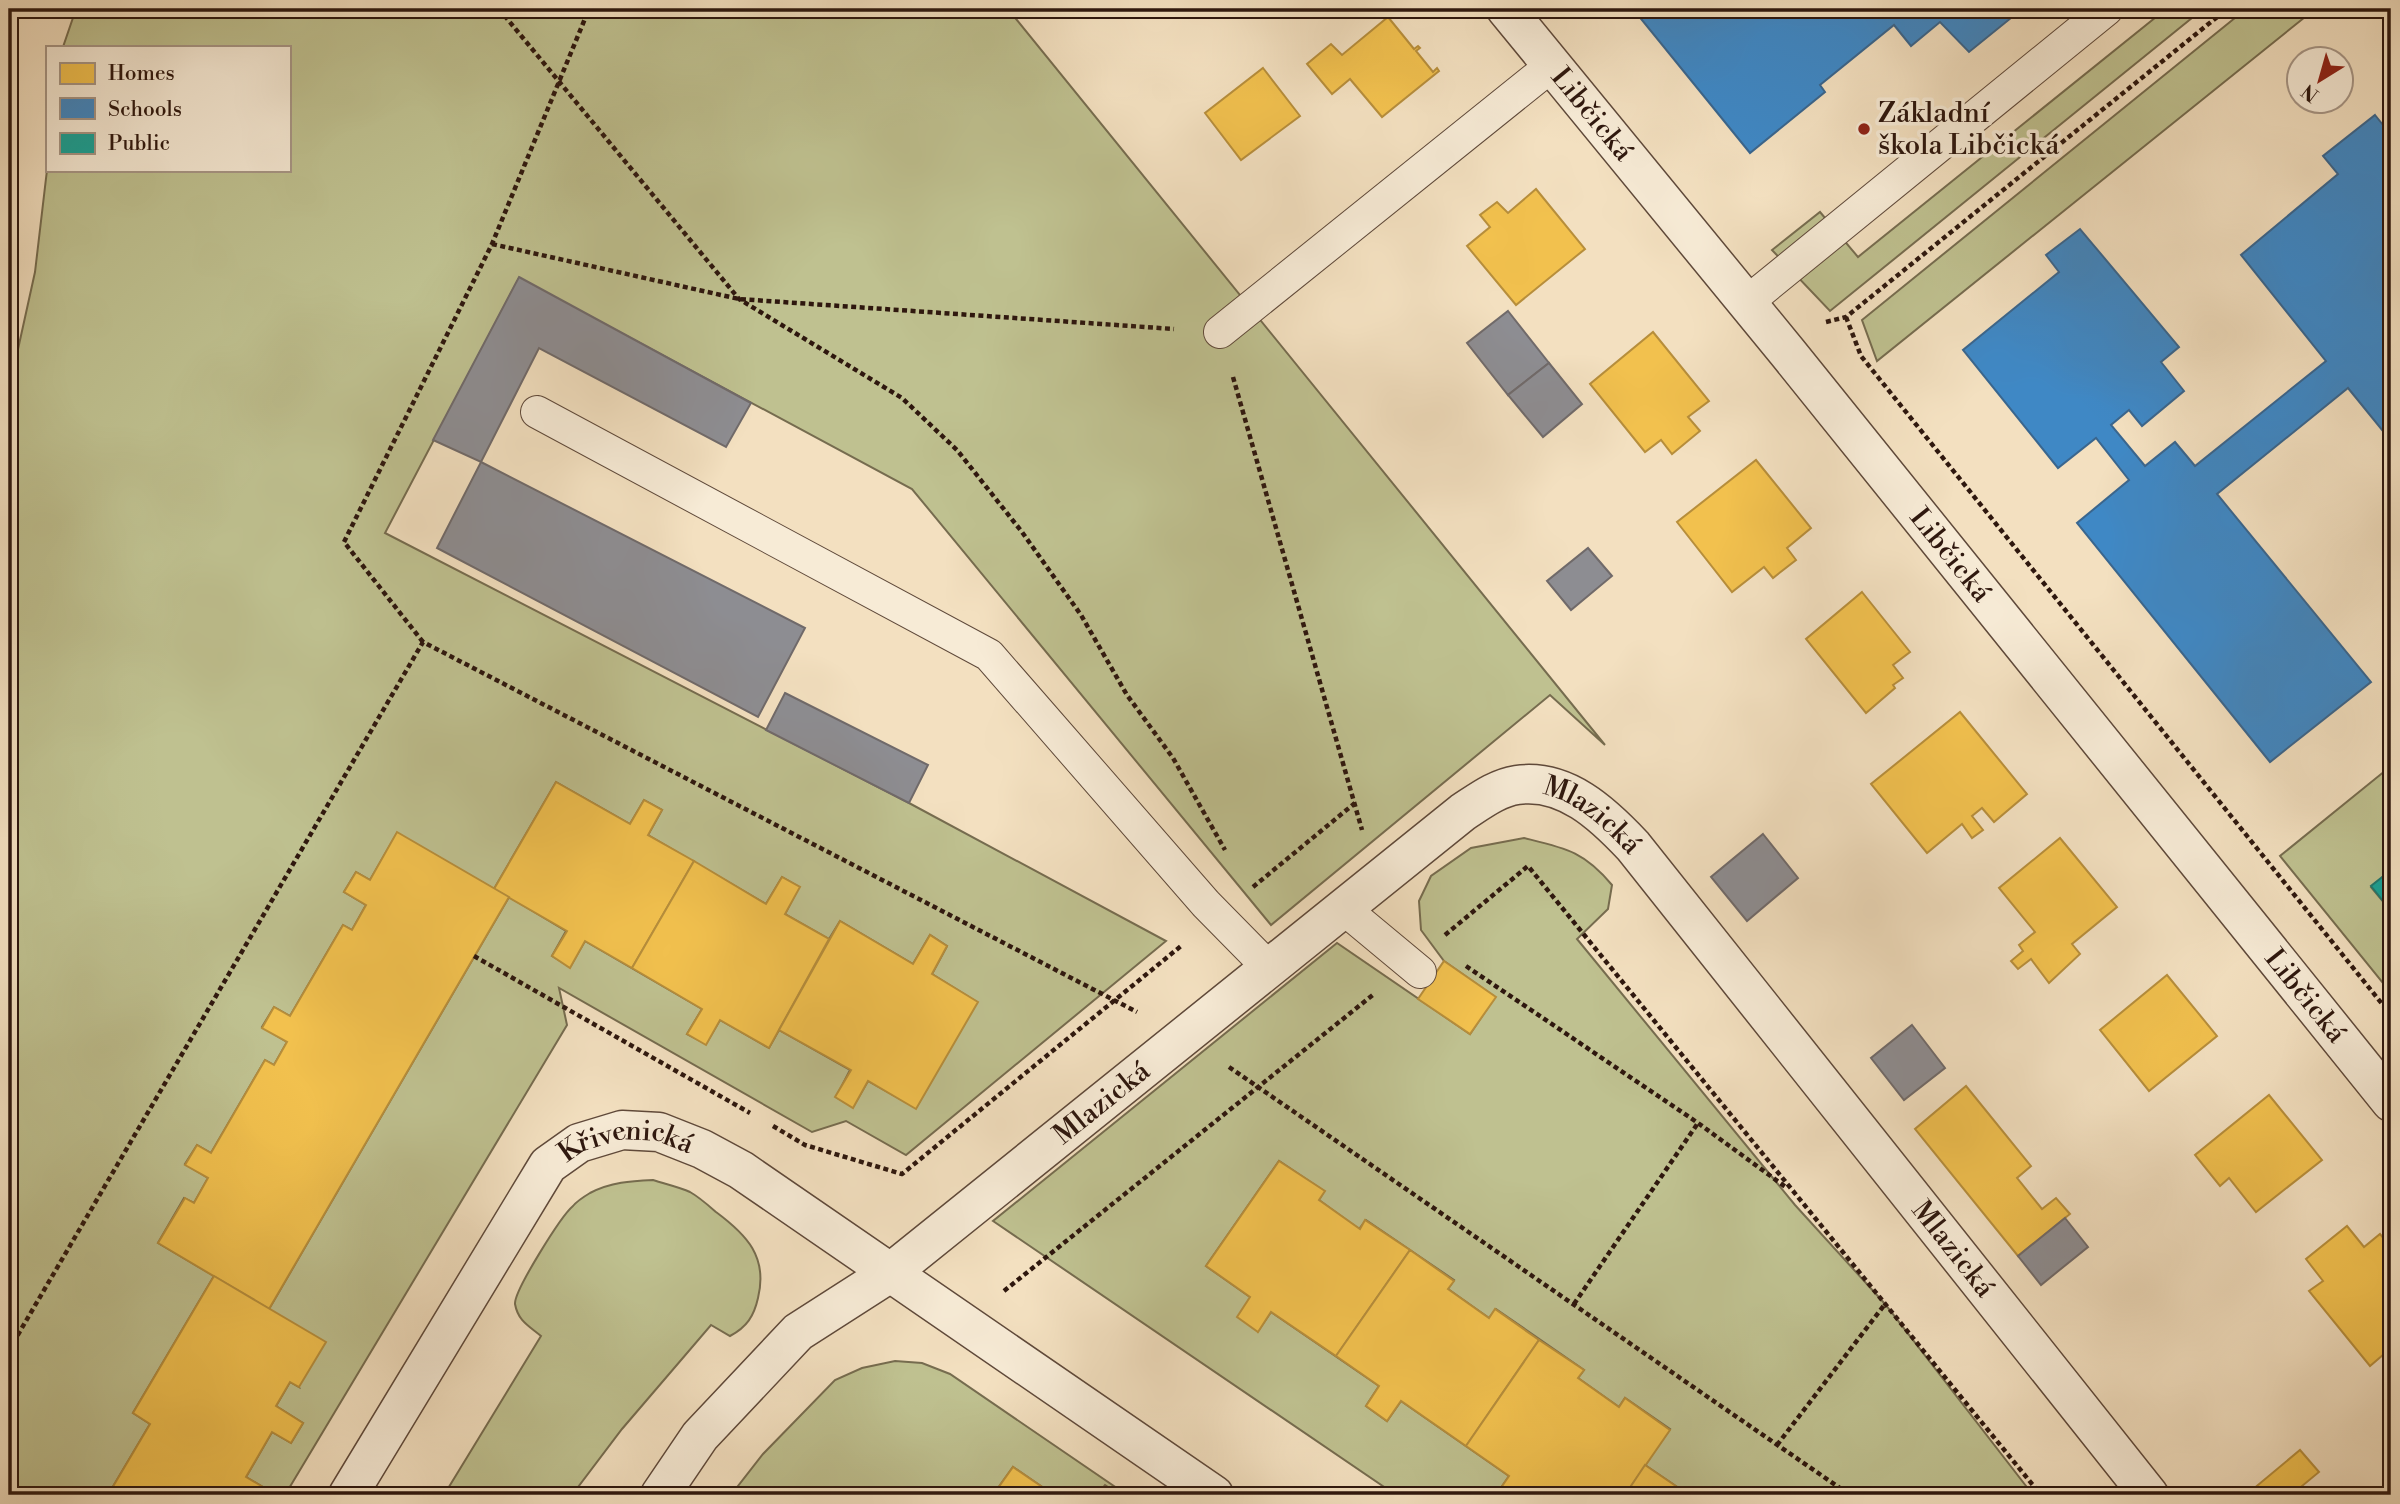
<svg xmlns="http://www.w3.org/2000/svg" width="2400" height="1504" font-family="'Libre Bodoni',serif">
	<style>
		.green { fill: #bfc190; stroke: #766c4f; stroke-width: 2 }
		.homes { fill: #f2c14e; stroke: #b78e3b; stroke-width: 2 }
		.schools { fill: #3f88c5; stroke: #3a668e; stroke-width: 2 }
		.public { fill: #17a398; stroke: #1e796f; stroke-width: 2 }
		.industry { fill: #8d8d92; stroke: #706a6a; stroke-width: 2 }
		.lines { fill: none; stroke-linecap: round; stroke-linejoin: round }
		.service-casing { stroke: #5f493a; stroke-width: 34 }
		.minor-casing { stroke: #5f493a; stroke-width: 41 }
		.path { stroke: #2e170e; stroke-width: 4.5; stroke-dasharray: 5 3.5; stroke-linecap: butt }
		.service { stroke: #f7ebd6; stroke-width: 32 }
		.minor { stroke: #f7ebd6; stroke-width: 38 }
		.poi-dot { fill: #8f2418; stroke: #f7ebd6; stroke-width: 2.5 }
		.labels { text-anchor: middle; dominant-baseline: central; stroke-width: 7; stroke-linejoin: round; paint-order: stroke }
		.poi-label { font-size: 28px; fill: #2e170e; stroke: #f7ebd6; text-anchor: start }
		.street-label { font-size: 28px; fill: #2e170e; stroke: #f7ebd6 }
	</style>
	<rect width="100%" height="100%" fill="#f3e0c0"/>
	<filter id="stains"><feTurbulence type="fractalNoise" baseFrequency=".00286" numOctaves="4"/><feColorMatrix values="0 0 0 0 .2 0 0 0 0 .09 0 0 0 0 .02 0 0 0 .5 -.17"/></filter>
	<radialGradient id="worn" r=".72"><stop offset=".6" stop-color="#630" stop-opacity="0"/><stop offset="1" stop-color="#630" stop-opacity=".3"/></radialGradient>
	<g class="green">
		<polygon points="76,9 1008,9 1605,745 1550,695 1271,925 912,489 519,278 385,533 909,803 1166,941 906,1155 846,1121 812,1132 559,988 567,1025 285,1495 258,1495 263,1487 246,1477 272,1432 291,1443 303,1423 276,1406 290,1382 299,1387 269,1309 509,897 566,931 552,956 570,967 585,941 702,1009 687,1034 706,1044 720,1020 769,1048 779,1030 850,1070 836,1097 853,1107 868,1081 916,1108 977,1002 932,974 947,946 930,935 913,964 840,921 829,939 785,914 799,887 782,877 766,904 648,835 662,810 644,800 630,824 556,782 494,889 397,833 370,880 356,872 344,892 366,905 352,930 343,925 290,1016 274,1007 262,1027 287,1042 274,1065 265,1060 211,1153 197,1145 185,1164 208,1178 194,1203 184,1198 158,1243 214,1276 133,1413 150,1424 108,1495 9,1495 9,390 35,272 47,170 289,170 289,47 63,47"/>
		<polygon points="2166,9 2203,9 1830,311 1772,250 1820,212 1858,257"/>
		<polygon points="2246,9 2315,9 1877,361 1862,320"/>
		<polygon points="2391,766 2391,870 2371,887 2391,911 2391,993 2280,856"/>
		<path d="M1524 838C1565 848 1584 851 1612 885L1608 909 1577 939 1795 1205 1885 1304 2033 1495H1735L1729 1492 1727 1495H1689L1645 1465 1670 1429 1625 1398 1619 1407 1578 1378 1584 1370 1496 1309 1489 1318 1448 1289 1454 1280 1366 1220 1359 1229 1319 1200 1324 1191 1279 1161 1206 1266 1250 1297 1258 1331 1271 1312 1379 1386 1366 1406 1387 1421 1401 1401 1509 1476 1496 1495H1396L993 1221 1337 943 1470 1034 1495 997 1444 961 1421 930 1419 901 1431 876 1471 848Z"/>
		<path d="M653 1180C665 1184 679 1187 690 1192 699 1197 708 1205 716 1212 747 1235 768 1257 758 1298 754 1316 747 1327 730 1336L711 1325 622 1429 572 1495H444L541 1336C529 1326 518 1321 515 1304 514 1291 561 1216 573 1206 577 1201 585 1196 590 1193 611 1182 631 1181 653 1180Z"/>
		<polygon points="895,1361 922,1363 950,1374 1127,1495 1120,1495 1105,1485 1097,1495 1054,1495 1013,1467 993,1495 731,1495 763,1454 835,1380 862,1368"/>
	</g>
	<g class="homes">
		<polygon points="1388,17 1414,49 1418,46 1420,48 1416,51 1433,72 1437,68 1439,71 1382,117 1350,79 1332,94 1307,64 1331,44 1342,55"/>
		<polygon points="1263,68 1300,116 1241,160 1205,113"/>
		<polygon points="1536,189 1585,249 1516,305 1467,246 1490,227 1480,215 1497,202 1508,213"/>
		<polygon points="1653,332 1709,401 1688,417 1700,431 1672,454 1661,440 1645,452 1590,384"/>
		<polygon points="1756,460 1811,528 1787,548 1796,560 1773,578 1764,567 1732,592 1677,522"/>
		<polygon points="1862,592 1910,652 1893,665 1903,678 1893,685 1895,688 1866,713 1806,639"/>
		<polygon points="1960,712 2027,794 1994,822 1982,808 1972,816 1983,830 1972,838 1962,824 1927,853 1871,784"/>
		<polygon points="556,782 630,824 644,800 662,810 648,835 694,861 632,968 585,941 570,968 552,956 567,931 494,889"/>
		<polygon points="397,832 509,897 269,1309 158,1243 185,1198 194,1203 208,1178 185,1165 197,1145 211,1153 265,1060 274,1065 287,1042 262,1028 274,1007 290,1016 343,925 352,930 366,905 344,892 356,872 370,880"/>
		<polygon points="2060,838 2117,907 2072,944 2080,954 2049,983 2031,959 2018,969 2011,961 2023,951 2019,945 2035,932 1999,888"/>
		<polygon points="694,861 766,904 782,877 800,887 785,914 829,939 769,1048 720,1020 706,1045 687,1034 702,1009 632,968"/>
		<polygon points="840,921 913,964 930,935 947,946 932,974 978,1002 916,1109 868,1081 853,1108 835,1097 851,1070 779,1030"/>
		<polygon points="1444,961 1496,997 1470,1034 1418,999"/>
		<polygon points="2167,975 2217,1036 2149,1091 2100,1030"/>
		<polygon points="1966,1086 2031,1166 2017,1178 2042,1209 2056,1198 2070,1214 2018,1256 1915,1129"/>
		<polygon points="2269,1095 2322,1160 2256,1212 2229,1178 2220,1186 2195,1155"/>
		<polygon points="1279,1161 1325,1191 1319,1200 1360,1229 1365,1220 1410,1250 1336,1356 1271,1312 1258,1332 1237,1317 1250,1297 1206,1266"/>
		<polygon points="2347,1226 2364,1247 2380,1234 2391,1247 2391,1348 2370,1366 2309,1291 2323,1281 2306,1259"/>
		<polygon points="1410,1250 1454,1281 1448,1289 1489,1318 1495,1309 1539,1340 1466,1446 1401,1401 1387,1421 1366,1406 1379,1386 1336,1356"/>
		<polygon points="214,1276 326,1342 299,1387 290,1382 276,1406 303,1423 291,1443 272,1432 246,1477 263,1487 258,1495 108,1495 150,1424 133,1413"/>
		<polygon points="1539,1340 1584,1370 1578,1378 1619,1407 1625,1398 1670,1430 1625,1495 1538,1495 1531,1491 1528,1495 1496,1495 1509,1476 1466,1446"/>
		<polygon points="2300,1450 2319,1472 2296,1491 2300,1495 2246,1495"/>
		<polygon points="1645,1465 1689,1495 1625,1495"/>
		<polygon points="1013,1467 1054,1495 993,1495"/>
	</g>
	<g class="schools">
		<polygon points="1633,9 2022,9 1969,52 1940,22 1911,46 1894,25 1820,85 1825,92 1750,153"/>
		<polygon points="2375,115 2391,135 2391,226 2386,230 2391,237 2391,441 2348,388 2217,494 2371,682 2270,762 2077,523 2129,480 2096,438 2058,468 1963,350 2059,272 2046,255 2080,229 2179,347 2161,362 2184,391 2142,426 2129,410 2111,425 2145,466 2175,442 2195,466 2326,361 2241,255 2338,174 2323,156"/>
	</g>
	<polygon class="public" points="2391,870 2391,911 2371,886"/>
	<g class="industry">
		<polygon points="519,277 751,403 726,447 539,348 481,462 433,440"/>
		<polygon points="1508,311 1549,363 1508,395 1467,343"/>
		<polygon points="1549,363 1582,404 1543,437 1508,395"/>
		<polygon points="481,462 805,628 758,717 437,548"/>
		<polygon points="1588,548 1612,576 1571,610 1547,581"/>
		<polygon points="785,693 928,765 909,803 766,730"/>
		<polygon points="1763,834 1798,878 1747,921 1711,877"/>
		<polygon points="1912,1025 1945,1068 1904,1100 1871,1058"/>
		<polygon points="2065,1218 2088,1247 2041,1285 2018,1256"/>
	</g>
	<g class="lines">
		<g class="service-casing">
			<g id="service">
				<polyline points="1746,303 2107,9"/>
				<polyline points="1220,332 1551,66"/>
				<polyline points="537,412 989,655 1206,904 1269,968"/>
				<polyline points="1343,908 1420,972"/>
			</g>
		</g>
		<g class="minor-casing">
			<g id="minor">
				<path id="s1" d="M1506 9 1788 353 2391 1102"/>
				<path id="s2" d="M348 1495 548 1165 579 1143 622 1130 659 1132 702 1149 741 1170 1214 1495"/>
				<path id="s3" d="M660 1495 700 1436 798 1332 890 1273 1463 812C1480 801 1497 788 1517 785 1565 778 1603 814 1633 846L2149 1495"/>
			</g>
		</g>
		<g class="path">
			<polyline points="499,9 739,299 902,398 957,450 1022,532 1081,615 1127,695 1173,758 1225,850"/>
			<polyline points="492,244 739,299 1174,329"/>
			<polyline points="1846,317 1861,356 2391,1015"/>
			<polyline points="1826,322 1846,317 2227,9"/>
			<polyline points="1233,377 1362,830"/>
			<polyline points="423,642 344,542 492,244 589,9"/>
			<polyline points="1253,887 1355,803"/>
			<polyline points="1445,935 1528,866 2041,1495"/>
			<polyline points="474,956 750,1113"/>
			<polyline points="1466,966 1698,1123 1787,1188"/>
			<polyline points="1229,1067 1850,1495"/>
			<polyline points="773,1126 805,1145 902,1174 1181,946"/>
			<polyline points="1004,1291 1374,994"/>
			<polyline points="1574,1304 1698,1123"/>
			<polyline points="9,1350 423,642 1137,1012"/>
			<polyline points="1777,1445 1885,1304"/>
		</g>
		<use href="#service" class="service"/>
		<use href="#minor" class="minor"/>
	</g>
	<circle class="poi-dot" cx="1864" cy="129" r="7"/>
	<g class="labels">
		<g class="poi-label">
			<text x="1878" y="113">Základní<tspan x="1878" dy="32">škola Libčická</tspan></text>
		</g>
		<g class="street-label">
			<text stroke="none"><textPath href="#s1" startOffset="136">Libčická</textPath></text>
			<text stroke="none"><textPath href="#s1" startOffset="704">Libčická</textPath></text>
			<text stroke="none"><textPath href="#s3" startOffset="1204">Mlazická</textPath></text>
			<text stroke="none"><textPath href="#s1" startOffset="1270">Libčická</textPath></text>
			<text stroke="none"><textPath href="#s3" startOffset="595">Mlazická</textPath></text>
			<text stroke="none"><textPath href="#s2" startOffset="472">Křivenická</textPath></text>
			<text stroke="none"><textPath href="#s3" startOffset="1771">Mlazická</textPath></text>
		</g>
	</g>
	<rect width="2400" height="1504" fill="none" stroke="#f3e0c0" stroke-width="35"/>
	<rect x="10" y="10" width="2379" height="1483" fill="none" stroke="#2e170e" stroke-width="3.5"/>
	<rect x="18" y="18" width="2365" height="1469" fill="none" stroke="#2e170e" stroke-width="2"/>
	<rect x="46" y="46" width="245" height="126" fill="#f7ebd6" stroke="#a79686" stroke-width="2"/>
	<rect x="60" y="63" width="35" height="21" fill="#f2c14e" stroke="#a79686" stroke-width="2"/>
	<text x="108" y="80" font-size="21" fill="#2e170e">Homes</text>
	<rect x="60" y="98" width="35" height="21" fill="#3f88c5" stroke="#a79686" stroke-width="2"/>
	<text x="108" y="116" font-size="21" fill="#2e170e">Schools</text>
	<rect x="60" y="133" width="35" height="21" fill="#17a398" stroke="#a79686" stroke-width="2"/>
	<text x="108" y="150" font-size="21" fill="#2e170e">Public</text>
	<g transform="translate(2320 80) rotate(217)"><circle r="33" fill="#f7ebd6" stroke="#a79686" stroke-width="2"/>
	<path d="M0-5L12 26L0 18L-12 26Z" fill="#8f2418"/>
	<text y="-10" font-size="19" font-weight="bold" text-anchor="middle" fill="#2e170e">N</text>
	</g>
	<rect width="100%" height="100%" filter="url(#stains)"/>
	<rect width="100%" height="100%" fill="url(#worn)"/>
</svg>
